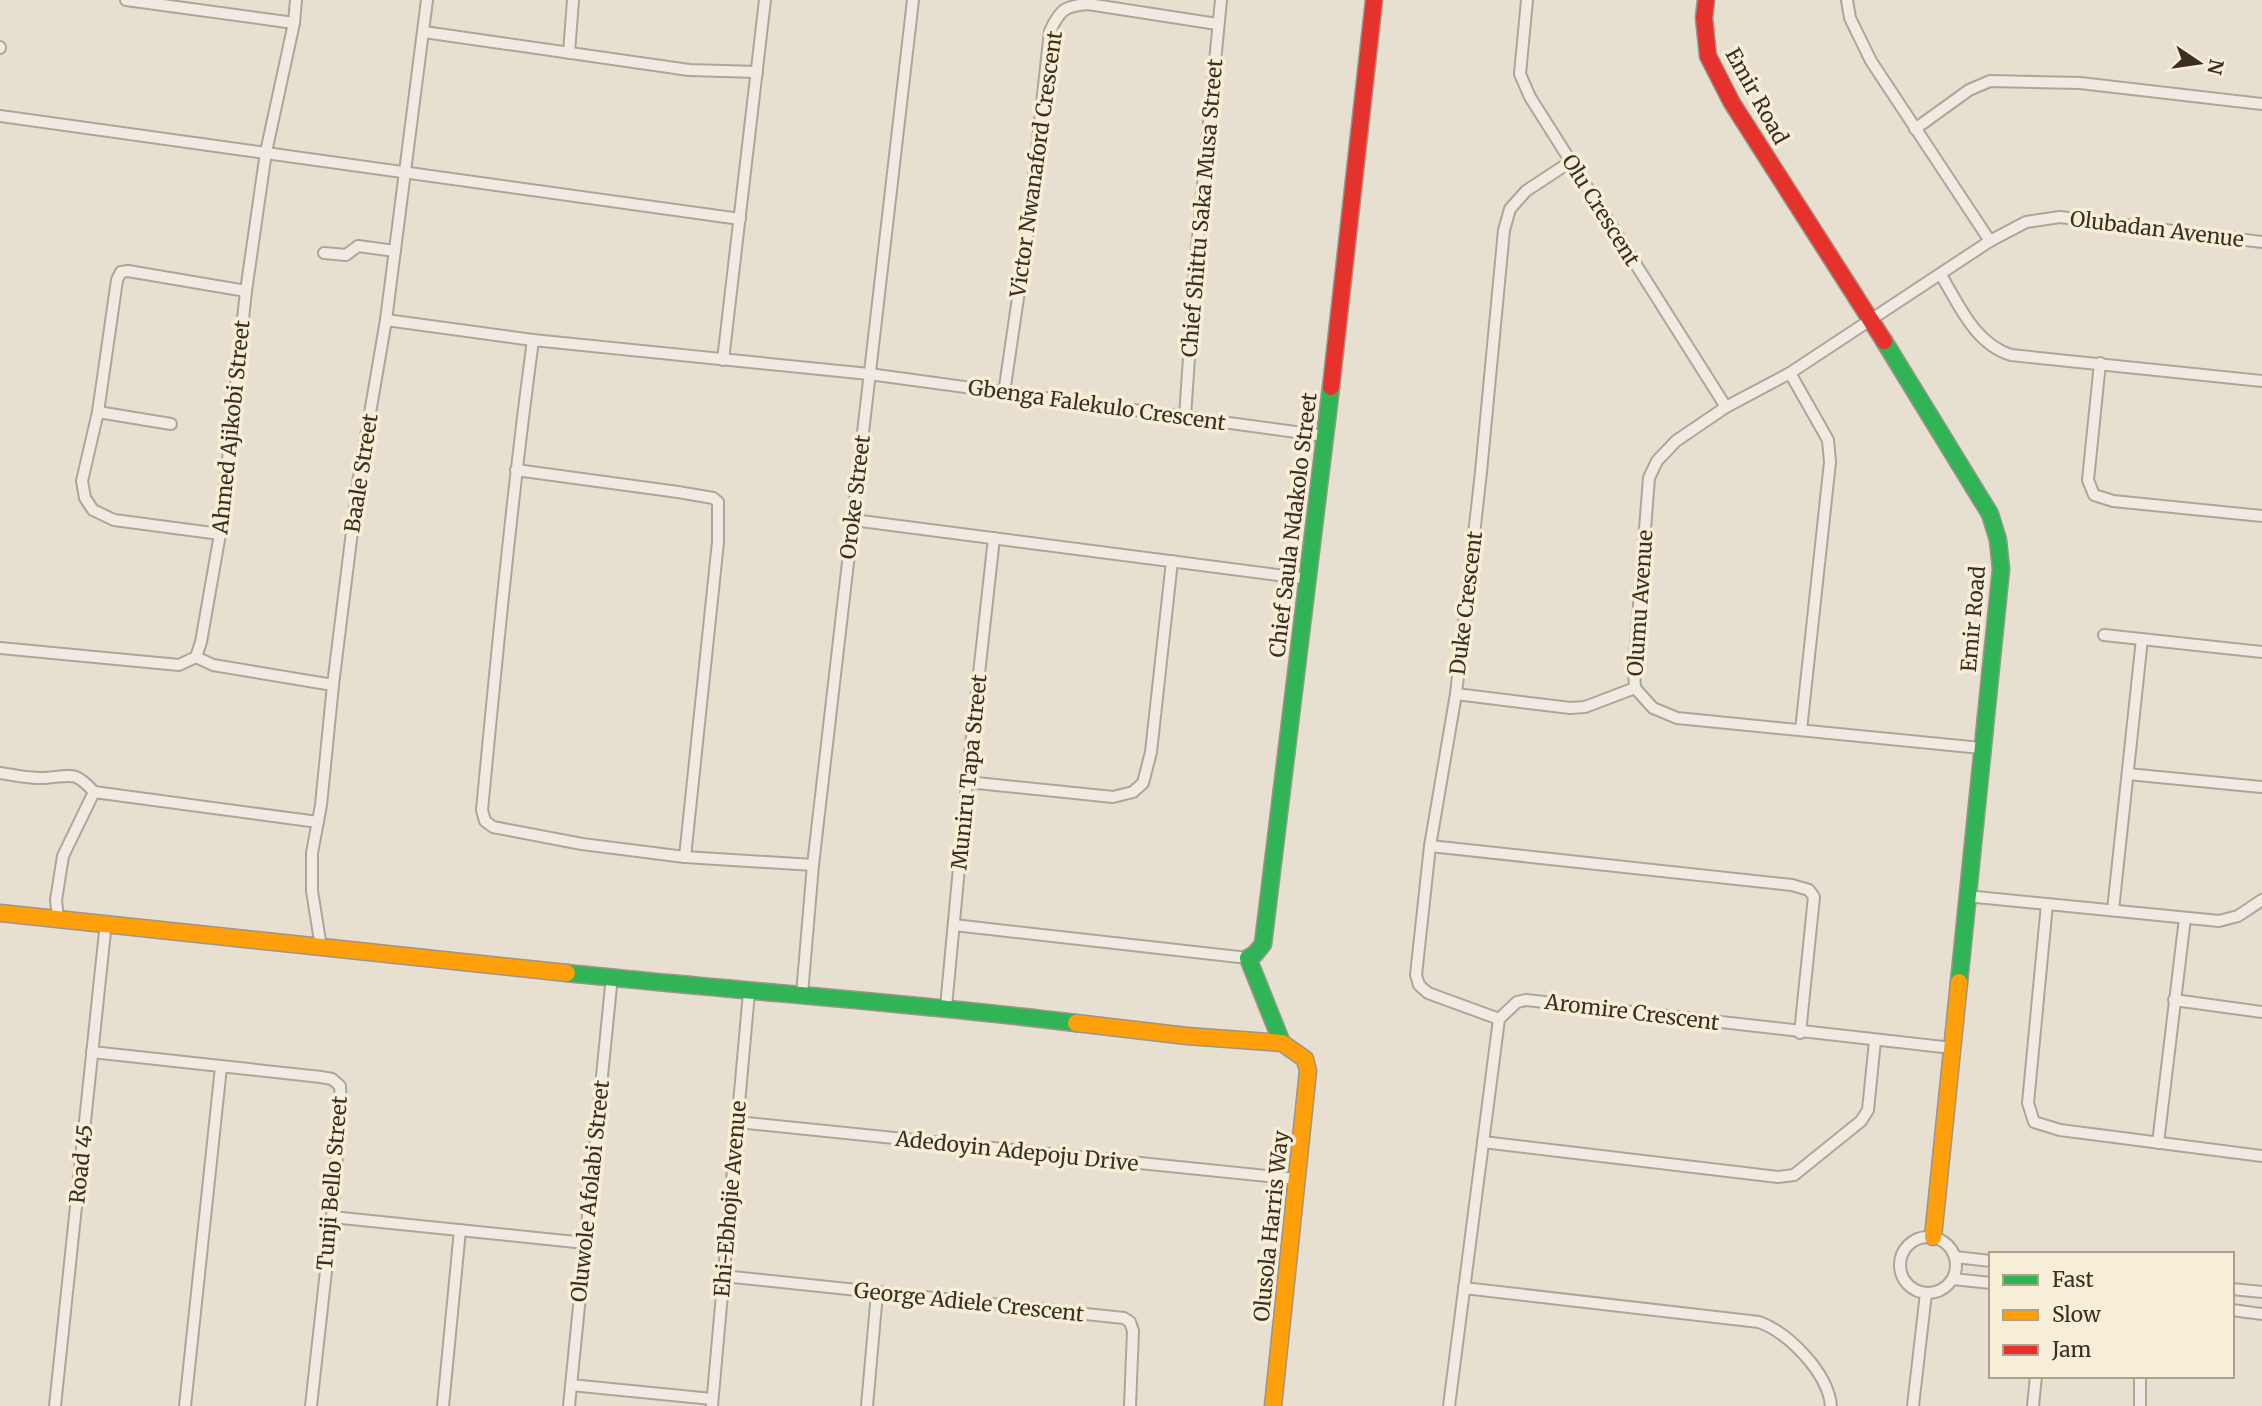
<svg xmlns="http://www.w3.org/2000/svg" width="2262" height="1406" font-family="Merriweather,serif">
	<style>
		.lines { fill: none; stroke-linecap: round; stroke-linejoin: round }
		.street-casing { stroke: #ada599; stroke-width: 14 }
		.fast-casing { stroke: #9c958a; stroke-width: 19 }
		.slow-casing { stroke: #9c958a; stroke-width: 19 }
		.jam-casing { stroke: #9c958a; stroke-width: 19 }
		.street { stroke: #efebe3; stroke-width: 10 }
		.fast { stroke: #30b455; stroke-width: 16 }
		.slow { stroke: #ff9f0a; stroke-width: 16 }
		.jam { stroke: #e5322d; stroke-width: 16 }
		.labels { text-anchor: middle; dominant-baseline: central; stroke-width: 7; stroke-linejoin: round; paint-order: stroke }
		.street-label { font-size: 21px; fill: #3d2e20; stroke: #f7eed8 }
	</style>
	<rect width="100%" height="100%" fill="#e7e0d1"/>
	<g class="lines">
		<g class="street-casing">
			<g id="street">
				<polyline points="126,0 294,23"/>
				<polyline points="1527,0 1520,74 1530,97 1726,407"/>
				<polyline points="1847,0 1850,18 1871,61 1990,241"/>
				<polyline points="424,32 689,70 757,72"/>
				<polyline points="0,48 0,47"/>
				<polyline points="569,53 573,0"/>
				<polyline points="0,116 740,219"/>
				<polyline points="1915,129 1969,90 1990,81 2080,83 2262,104"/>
				<polyline points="324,253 346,255 358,246 395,251"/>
				<path d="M1941 275C1959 305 1975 344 2011 355L2262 381"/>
				<polyline points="386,320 533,340 869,374 1325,436"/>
				<path d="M533 340C512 496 497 653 482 810L485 821 493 827 582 844 685 857"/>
				<polyline points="723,360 765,0"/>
				<polyline points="2100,363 2088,480 2094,495 2113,501 2262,516"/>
				<polyline points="1790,373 1828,440 1830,462 1801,730"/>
				<path d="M1004 393 1029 223 1050 31C1060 10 1064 6 1088 4L1217 24"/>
				<polyline points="98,412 171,424"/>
				<polyline points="1185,417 1195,268 1221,0"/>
				<polyline points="516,470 678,492 713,498 718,502 718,542 685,857 813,865"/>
				<polyline points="853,520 1309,579"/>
				<polyline points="220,534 114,520 93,510 85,498 82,481 98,412 117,280 121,272 128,271 246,291"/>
				<polyline points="2104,635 2262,652"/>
				<polyline points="0,648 179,665 196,657 201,642 220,534 246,291 266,152 294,23 296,0"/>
				<polyline points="196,657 213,665 333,685"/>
				<polyline points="1456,694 1570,708 1585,707 1635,688"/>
				<polyline points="1981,748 1677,718 1653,708 1635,688 1634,669 1649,478 1657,461 1676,441 1726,407 1790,373 1990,241 2026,222 2060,217 2262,242"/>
				<path d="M0 773C14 775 31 779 45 778 72 776 74 770 94 792"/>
				<polyline points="2128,774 2261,787"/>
				<polyline points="967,782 1113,797 1133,792 1143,783 1151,752 1172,561"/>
				<polyline points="1430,846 1792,885 1809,890 1814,897 1800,1033"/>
				<polyline points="1966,896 2219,921 2238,916 2262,900"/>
				<polyline points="2047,904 2028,1103 2034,1122 2060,1130 2262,1156"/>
				<polyline points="2113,910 2142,639"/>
				<polyline points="58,918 56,900 63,856 94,792 318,822"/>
				<polyline points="954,925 1248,958"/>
				<polyline points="321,947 312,891 312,853 321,805 333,685 358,483 386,320 427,0"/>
				<polyline points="802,994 813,865 913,0"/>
				<polyline points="2174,1000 2262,1012"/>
				<polyline points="946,1007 967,782 994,538"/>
				<polyline points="1499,1019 1428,993 1419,985 1416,975 1430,846 1456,694 1481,472 1504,230 1510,209 1526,191 1570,162"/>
				<polyline points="92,1052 321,1077 332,1079 340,1086 341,1106 332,1217 311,1406"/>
				<polyline points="737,1122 1297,1179"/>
				<polyline points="1483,1142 1778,1177 1794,1175 1861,1121 1868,1110 1875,1041"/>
				<polyline points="2158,1143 2185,918"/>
				<polyline points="332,1217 585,1243"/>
				<circle cx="1928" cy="1265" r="28"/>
				<polyline points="1955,1257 1991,1261"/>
				<polyline points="723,1276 1124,1318 1130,1322 1133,1331 1130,1406"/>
				<polyline points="1953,1279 1991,1283"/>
				<path d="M1464 1288 1759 1322C1789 1333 1828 1373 1831 1406"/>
				<polyline points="2232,1289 2262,1292"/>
				<polyline points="2232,1310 2262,1314"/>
				<polyline points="571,1385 712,1399"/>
				<polyline points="55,1406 106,922"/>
				<polyline points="185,1406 221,1067"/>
				<polyline points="443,1406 460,1230"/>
				<polyline points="569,1406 612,976"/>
				<polyline points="712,1406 749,992"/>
				<polyline points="867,1406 877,1293"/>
				<polyline points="1449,1406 1499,1019 1517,1002 1526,1000 1952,1048"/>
				<polyline points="1913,1406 1926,1293"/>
				<polyline points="2033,1406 2036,1376"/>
				<polyline points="2140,1406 2140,1376"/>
			</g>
		</g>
		<g class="fast-casing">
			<g id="fast">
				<polyline points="1884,341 1990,514 1998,540 2001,569 1959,982"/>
				<path d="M567 973C736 991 906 1002 1076 1023"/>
				<polyline points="1282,1043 1248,958 1255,954 1263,944 1331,387"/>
			</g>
		</g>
		<g class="slow-casing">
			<g id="slow">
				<polyline points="0,913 567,973"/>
				<polyline points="1076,1023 1187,1036 1282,1043 1305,1059 1308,1071 1273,1406"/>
				<polyline points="1933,1237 1959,982"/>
			</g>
		</g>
		<g class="jam-casing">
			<g id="jam">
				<polyline points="1706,0 1704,18 1708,56 1732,103 1884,341"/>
				<polyline points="1331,387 1374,0"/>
			</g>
		</g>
		<use href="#street" class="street"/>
		<use href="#fast" class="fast"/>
		<use href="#slow" class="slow"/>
		<use href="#jam" class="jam"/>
	</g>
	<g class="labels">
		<g class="street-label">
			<text transform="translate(1757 96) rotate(61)">Emir Road</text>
			<text transform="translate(1036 164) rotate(-82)">Victor Nwanaford Crescent</text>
			<text transform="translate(1202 208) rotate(-85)">Chief Shittu Saka Musa Street</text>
			<text transform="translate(1601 210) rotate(58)">Olu Crescent</text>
			<text transform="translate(2157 229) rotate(7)">Olubadan Avenue</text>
			<text transform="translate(1097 405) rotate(8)">Gbenga Falekulo Crescent</text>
			<text transform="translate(231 427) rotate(-84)">Ahmed Ajikobi Street</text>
			<text transform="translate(361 473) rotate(-81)">Baale Street</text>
			<text transform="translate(855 497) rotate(-83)">Oroke Street</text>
			<text transform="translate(1293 525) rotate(-83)">Chief Saula Ndakolo Street</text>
			<text transform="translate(1466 603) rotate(-83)">Duke Crescent</text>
			<text transform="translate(1640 603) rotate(-86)">Olumu Avenue</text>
			<text transform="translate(1973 619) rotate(-85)">Emir Road</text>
			<text transform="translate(969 772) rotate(-84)">Muniru Tapa Street</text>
			<text transform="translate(1632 1012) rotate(7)">Aromire Crescent</text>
			<text transform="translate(1017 1151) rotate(6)">Adedoyin Adepoju Drive</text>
			<text transform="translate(81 1164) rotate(-84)">Road 45</text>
			<text transform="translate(332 1183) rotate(-85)">Tunji Bello Street</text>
			<text transform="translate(590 1191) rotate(-84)">Oluwole Afolabi Street</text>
			<text transform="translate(730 1199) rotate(-85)">Ehi-Ebhojie Avenue</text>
			<text transform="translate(1271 1226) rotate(-84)">Olusola Harris Way</text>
			<text transform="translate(969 1302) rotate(6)">George Adiele Crescent</text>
		</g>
	</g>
	<rect x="1989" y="1252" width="245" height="126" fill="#f7eed8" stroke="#ada18e" stroke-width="2"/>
	<rect x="2003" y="1275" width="35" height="10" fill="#30b455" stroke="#ada18e" stroke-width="2"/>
	<text x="2052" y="1287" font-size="21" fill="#3d2e20">Fast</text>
	<rect x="2003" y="1310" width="35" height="10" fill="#ff9f0a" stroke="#ada18e" stroke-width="2"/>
	<text x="2052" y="1322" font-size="21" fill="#3d2e20">Slow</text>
	<rect x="2003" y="1345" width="35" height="10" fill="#e5322d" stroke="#ada18e" stroke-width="2"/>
	<text x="2052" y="1357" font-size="21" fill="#3d2e20">Jam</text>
	<g transform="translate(2199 63) rotate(103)" stroke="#f7eed8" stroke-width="5" paint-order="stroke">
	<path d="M0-5L12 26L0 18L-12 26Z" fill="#3d2e20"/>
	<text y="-10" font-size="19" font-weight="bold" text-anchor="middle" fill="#3d2e20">N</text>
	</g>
</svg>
